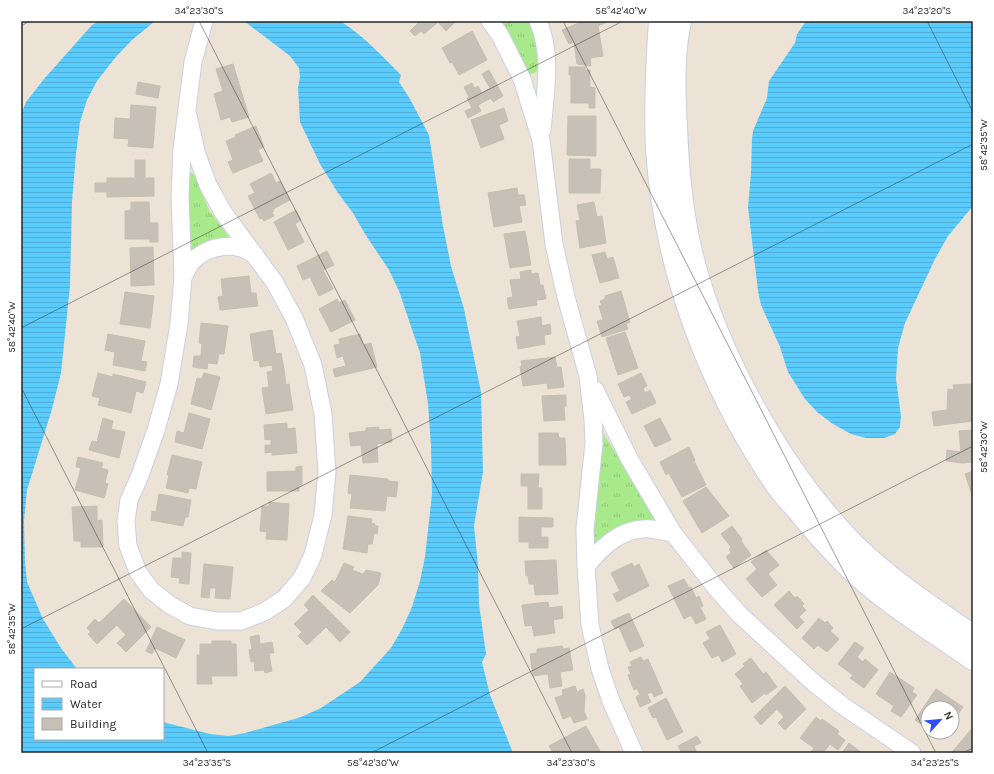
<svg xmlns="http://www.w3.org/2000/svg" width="994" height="774" font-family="Karla,sans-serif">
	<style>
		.grass { fill: url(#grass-tufts) }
		.water { fill: url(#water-rules) }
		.building { fill: #c6c0b6; stroke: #c6bfb0 }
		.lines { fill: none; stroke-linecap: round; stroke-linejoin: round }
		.street-casing { stroke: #cbcfe2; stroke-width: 19 }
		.secondary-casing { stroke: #cbcfe2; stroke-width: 24 }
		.street { stroke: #fff; stroke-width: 17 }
		.secondary { stroke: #fff; stroke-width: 22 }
		.ticks { fill: none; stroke: #272727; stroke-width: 1; stroke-opacity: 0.45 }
		.neatline { fill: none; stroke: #272727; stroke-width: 1.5 }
		.ticks-label { font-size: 10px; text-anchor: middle; fill: #272727 }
	</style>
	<defs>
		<pattern id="grass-tufts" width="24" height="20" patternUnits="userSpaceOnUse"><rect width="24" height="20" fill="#a8e98b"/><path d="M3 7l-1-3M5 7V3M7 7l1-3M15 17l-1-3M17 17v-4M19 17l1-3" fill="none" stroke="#91c878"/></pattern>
		<pattern id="water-rules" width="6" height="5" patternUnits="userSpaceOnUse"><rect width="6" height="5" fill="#5bcbfb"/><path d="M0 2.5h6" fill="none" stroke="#4faed7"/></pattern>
	</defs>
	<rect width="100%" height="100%" fill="#ece3d6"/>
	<g class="grass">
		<path d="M494 21H529C534 30 542 57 539 67 539 69 537 71 536 72L529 75Z"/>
		<polygon points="190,172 194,174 209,210 232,241 189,255 187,174"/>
		<polygon points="600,428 658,521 595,547 588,543"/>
	</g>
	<g class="water">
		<path d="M99 21H155L132 40 115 58 97 81 87 100 80 122 76 154 72 202 70 286 61 373 52 409 27 490 24 521 25 562 27 582 43 619 61 648 77 669H35V739H163V722L210 734 229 736 245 733 301 717 321 708 360 682 391 648 402 629 412 607 420 581 425 557 432 494 431 446 428 404 420 353 399 291 389 270 365 234 353 213 338 193 320 164 300 122 298 88 300 77 299 68 290 56 244 21H340C363 35 382 56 401 75L399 82 410 99 429 135 443 226 451 266 464 309 481 392 483 472 474 526 478 566 479 604 486 654 482 662 490 695 513 753H21V114L26 102 44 79 92 25Z"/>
		<polygon points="806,21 973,21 973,206 948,236 935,259 905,323 898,348 896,379 901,416 900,427 895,434 884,438 866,438 851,434 833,424 817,412 805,399 788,372 780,347 761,305 758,291 748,207 751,173 752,139 753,131 767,98 769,81 795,43 797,34"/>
	</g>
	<g class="building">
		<polygon points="420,21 456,21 446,31 438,22 424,34 421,31 415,36 410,31"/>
		<polygon points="583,21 607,21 607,22 598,26 603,56 590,58 591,66 577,64 574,42 569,44 562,30"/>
		<polygon points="472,31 487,60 459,75 452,62 450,63 442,48"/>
		<polygon points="233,64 249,117 232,122 230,117 221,120 214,94 223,91 216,69"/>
		<polygon points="569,67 585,67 585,70 590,70 590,87 595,88 595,108 589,108 589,103 571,103 571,75 569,75"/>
		<polygon points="489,70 503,96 493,102 491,98 478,105 481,111 468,118 465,111 472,108 467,98 469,97 464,87 472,83 474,88 478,86 482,93 490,88 482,74"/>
		<polygon points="138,82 160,86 158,98 136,94"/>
		<polygon points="131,105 156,107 153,148 128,146 129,139 114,138 115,118 130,119"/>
		<polygon points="504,108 508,121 499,125 504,139 481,148 471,120"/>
		<polygon points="568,116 596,116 596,156 567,155"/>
		<polygon points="256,126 264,147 258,150 263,161 233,173 228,162 233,160 226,141 236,137 235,135"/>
		<polygon points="569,159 590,159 590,169 601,169 600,193 569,193"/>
		<polygon points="135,160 145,160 145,178 154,178 154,196 107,197 107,192 95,192 95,183 107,183 107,178 135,178"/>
		<polygon points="271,173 276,183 280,181 290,200 273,209 274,211 272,212 274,216 264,221 262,218 260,219 248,196 255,193 250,184"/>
		<polygon points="517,188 518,195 524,195 526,205 519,206 522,222 494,227 488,193"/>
		<polygon points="131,202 149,202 150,223 158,223 158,242 150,242 150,239 125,239 125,211 131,210"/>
		<polygon points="594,202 597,217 602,216 606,243 580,248 576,221 580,220 577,205"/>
		<polygon points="296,210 301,220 295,224 304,242 288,250 274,222"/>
		<polygon points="525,231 531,265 510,268 504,234"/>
		<polygon points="153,247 154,285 131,286 130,248"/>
		<polygon points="327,251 334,265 323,270 333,289 319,296 310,277 303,280 297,266"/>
		<polygon points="605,252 607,259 613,257 619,278 600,283 592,255"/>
		<polygon points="531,270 531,274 538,273 540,285 543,285 546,299 536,300 537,305 509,309 507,298 513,297 510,280 521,279 520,272"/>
		<polygon points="249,276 251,293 256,293 258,306 220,310 218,297 223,296 221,279"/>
		<polygon points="621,291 630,322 626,324 628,329 602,337 597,321 603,320 599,306 602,305 600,301 605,299 605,296"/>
		<polygon points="125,292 154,296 150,328 120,324"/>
		<polygon points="337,299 339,303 345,300 355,320 331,332 319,309"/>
		<polygon points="541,317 542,326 550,324 551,334 544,335 545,344 518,349 516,337 520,336 517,321"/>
		<polygon points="201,323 228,326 224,354 219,354 217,364 208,363 207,369 193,367 194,356 201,356 202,344 199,343"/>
		<polygon points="272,330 276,354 281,353 284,369 273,371 272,365 260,367 259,360 254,361 250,334"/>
		<polygon points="625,332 638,368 618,375 606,338"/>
		<polygon points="108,334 145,341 141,361 147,362 145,371 113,365 115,352 105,350"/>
		<polygon points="360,334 363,345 371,343 377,367 335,377 333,369 346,366 343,356 337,358 334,345 340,344 339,339"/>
		<polygon points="555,357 557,367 561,367 564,387 548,389 547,383 523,386 520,367 522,366 521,361"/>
		<polygon points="284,369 286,385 289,384 293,410 266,414 262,388 269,387 267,372"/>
		<polygon points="98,373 113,377 113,374 146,382 143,393 136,391 131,413 98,405 100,398 92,396"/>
		<polygon points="204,373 220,377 211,410 191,404 197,378 202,379"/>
		<polygon points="641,373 647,386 643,388 645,393 650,390 656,403 632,414 626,402 632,399 629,395 624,397 618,384"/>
		<polygon points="973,384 973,421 934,426 932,412 947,410 948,389 954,390 953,385"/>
		<polygon points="566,395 566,406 564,407 565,420 544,421 542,396"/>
		<polygon points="189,413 210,419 202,449 175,442 177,431 184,433"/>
		<polygon points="103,418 113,421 111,429 125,432 119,458 89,450 92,441 97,442"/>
		<polygon points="660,418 671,440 655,447 644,426"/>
		<polygon points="287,423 287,429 295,428 297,453 272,455 272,452 265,453 265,445 271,445 271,439 265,440 264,425"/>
		<polygon points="379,427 379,430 391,429 392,442 377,444 378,462 363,463 361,445 351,446 349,433 366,431 366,428"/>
		<polygon points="973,430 973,462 963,463 946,461 947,450 961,452 959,431"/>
		<polygon points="539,433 558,433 559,438 565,438 566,465 539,465"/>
		<polygon points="689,447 695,460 694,461 706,485 682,497 669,473 666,475 660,462"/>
		<polygon points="172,455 202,462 196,489 189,488 188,493 166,488 169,475 167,475"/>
		<polygon points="78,457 103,463 101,468 108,470 105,483 108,484 104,498 75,490 81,468 76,467"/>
		<polygon points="302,466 302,485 299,485 299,491 267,491 267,472 296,471 296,467"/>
		<polygon points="973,471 973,498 965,474"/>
		<polygon points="521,474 539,474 538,488 542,488 542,509 528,509 528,486 521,486"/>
		<polygon points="350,475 388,479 388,481 398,482 396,497 387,496 385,511 350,508 352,494 348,493"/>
		<polygon points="706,487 729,516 702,533 683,501"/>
		<polygon points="159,494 191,500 188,517 185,517 183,526 151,520 152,511 156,512"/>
		<polygon points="269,502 289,504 287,540 266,539 267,532 260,531 262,506 269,506"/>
		<polygon points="97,506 97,521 102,520 103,547 81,547 81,541 74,541 72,507"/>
		<polygon points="348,516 372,519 371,523 375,524 375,526 378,526 377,534 374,533 372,544 368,544 367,553 343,549"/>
		<polygon points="519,517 553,518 553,527 541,527 541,537 548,537 548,548 529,548 529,542 519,542"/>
		<polygon points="732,526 742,539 741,541 751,555 734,568 726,557 731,553 729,549 731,547 721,534"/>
		<polygon points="766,550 779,565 768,574 777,585 762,597 746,579 757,569 751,562"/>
		<polygon points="182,552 191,553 189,584 179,583 180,578 171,577 173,558 182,558"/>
		<polygon points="556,560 558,594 535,595 534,584 529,584 528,575 526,576 525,561"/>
		<polygon points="344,563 354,567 352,570 363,574 366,570 381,573 378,585 350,613 321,591 332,580 335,582"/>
		<polygon points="632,563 634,567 639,564 649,586 617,602 613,594 620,591 611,573"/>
		<polygon points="204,564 233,567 230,599 215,598 216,588 210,588 209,598 201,597"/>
		<polygon points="684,579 689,588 691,587 696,598 699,596 703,606 700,607 706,619 696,624 691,615 684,619 668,586"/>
		<polygon points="789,591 795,598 797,596 804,604 802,606 806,610 799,617 804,622 797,629 774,605"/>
		<polygon points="313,595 350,632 340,642 326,627 307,645 298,636 302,632 294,624 309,610 304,605"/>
		<polygon points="124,599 151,627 126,652 117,643 126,635 117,625 97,644 88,634 91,632 87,628 95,619 99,623"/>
		<polygon points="548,602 549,608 562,606 563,618 553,620 555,633 534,636 532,625 525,626 522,605"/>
		<polygon points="629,613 644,646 630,652 619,627 615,629 611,621"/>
		<polygon points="819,618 825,623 827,621 833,628 830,631 839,639 827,652 818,645 814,649 802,638"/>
		<polygon points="720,625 736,654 722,662 719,655 712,658 703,643 710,639 706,632"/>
		<polygon points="157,627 185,640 176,658 155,648 152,654 146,651"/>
		<polygon points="259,635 260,644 272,642 274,653 269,653 272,671 265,673 264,670 255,671 254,661 251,662 249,650 252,649 250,637"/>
		<polygon points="212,641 231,641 231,644 236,644 237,676 211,676 212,684 197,684 197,655 200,655 200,644 212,644"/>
		<polygon points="855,642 864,648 857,657 863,662 865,659 878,670 864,688 850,678 853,675 838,664"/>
		<polygon points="562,646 563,649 569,648 573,670 560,672 562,686 550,688 548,674 533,676 530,654 537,653 537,649"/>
		<polygon points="641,657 643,661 648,659 663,693 654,697 652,692 647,694 651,702 640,707 636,697 640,695 637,688 634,690 628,675 631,674 628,667 632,666 630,662"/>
		<polygon points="751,658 763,674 766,672 777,687 766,695 765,693 752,703 740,686 743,684 735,674 745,666 743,664"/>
		<polygon points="890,672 914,688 912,692 917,695 901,717 891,711 894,706 876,694"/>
		<polygon points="575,686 577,692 583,689 585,695 584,711 587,719 574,723 571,716 563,719 555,698 563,695 562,690"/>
		<polygon points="785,686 806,709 785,730 778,723 784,717 777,709 761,725 754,717"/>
		<polygon points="936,689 963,707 952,723 952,708 928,708 928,729 915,720"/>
		<polygon points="666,698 683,732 667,740 656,717 653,718 648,708"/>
		<polygon points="816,717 821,721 822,719 839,731 837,734 845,740 838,750 830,744 823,753 810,753 814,748 800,738"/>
		<polygon points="586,726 601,753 553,753 549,746"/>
		<polygon points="973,727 973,753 951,753 959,744"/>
		<polygon points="932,732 946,732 941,738"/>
		<polygon points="697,736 701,743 694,746 697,753 682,753 678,746"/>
		<polygon points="849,743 862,753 842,753"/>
	</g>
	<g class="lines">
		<g class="street-casing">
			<g id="street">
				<polyline points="490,21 500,35 522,79 541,140 554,244 566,297 588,376 593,419 594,443 585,529 586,566 590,625 600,669 611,701 634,753"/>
				<path d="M538 21C553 54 545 95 542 130"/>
				<polyline points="187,112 197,155 208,185 223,212 275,283 294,318 313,365 323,414 327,472 323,515 313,555 302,578 284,599 264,612 241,621 216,621 190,616 170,605 151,590 138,572 128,546 126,521 129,500 139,478 156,430 169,384 179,324 183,277 180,197 182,149 193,62 204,21"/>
				<path d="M183 277C186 272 188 267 191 263 203 249 224 243 241 248 246 249 250 253 255 255"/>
				<polyline points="595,390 630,460 673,533 716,588 740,615 814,683 843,706 912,753"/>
				<path d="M586 566C603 546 622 527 651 529 658 530 666 532 673 533"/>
			</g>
		</g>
		<g class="secondary-casing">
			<g id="secondary">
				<path d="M660 21C657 64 655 107 657 150 665 268 708 383 774 481 780 491 788 499 796 508 812 528 830 548 849 567 886 603 931 629 973 659"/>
				<path d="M680 21C671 62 675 106 677 147 679 182 683 218 691 252 715 352 782 473 855 546 891 581 932 608 973 636"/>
			</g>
		</g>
		<use href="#street" class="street"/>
		<use href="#secondary" class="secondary"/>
	</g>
	<path class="ticks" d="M199 21 572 753M563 21 936 753M927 21 973 112M21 26 30 21M21 328 623 21M21 387 208 753M21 629 973 144M371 753 973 446M963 753 973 748"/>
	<rect width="994" height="774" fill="none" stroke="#ffffff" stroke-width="44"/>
	<rect x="34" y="668" width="130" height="72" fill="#ffffff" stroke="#a9a9a9"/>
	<rect x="42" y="681" width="20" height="6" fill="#ffffff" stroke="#a9a9a9"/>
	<text x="70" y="688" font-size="12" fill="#272727">Road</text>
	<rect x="42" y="698" width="20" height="12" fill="url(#water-rules)" stroke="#a9a9a9"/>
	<text x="70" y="708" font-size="12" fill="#272727">Water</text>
	<rect x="42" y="718" width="20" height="12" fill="#c6c0b6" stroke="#a9a9a9"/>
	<text x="70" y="728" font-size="12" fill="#272727">Building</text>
	<g transform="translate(940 720) rotate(63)"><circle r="19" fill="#ffffff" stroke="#a9a9a9"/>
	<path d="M0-3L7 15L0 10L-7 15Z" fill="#2f4fff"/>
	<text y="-6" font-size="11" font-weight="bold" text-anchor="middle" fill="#272727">N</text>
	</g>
	<rect x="22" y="22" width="950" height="730" class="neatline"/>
	<g class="ticks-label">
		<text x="199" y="14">34°23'30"S</text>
		<text x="621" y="14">58°42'40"W</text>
		<text x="927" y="14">34°23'20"S</text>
		<text transform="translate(983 145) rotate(-90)" y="4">58°42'35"W</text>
		<text transform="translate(11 327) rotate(-90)" y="4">58°42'40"W</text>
		<text transform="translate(983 447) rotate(-90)" y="4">58°42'30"W</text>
		<text transform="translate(11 629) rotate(-90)" y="4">58°42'35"W</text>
		<text x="207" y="766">34°23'35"S</text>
		<text x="373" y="766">58°42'30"W</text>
		<text x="571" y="766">34°23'30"S</text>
		<text x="935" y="766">34°23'25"S</text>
	</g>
</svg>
